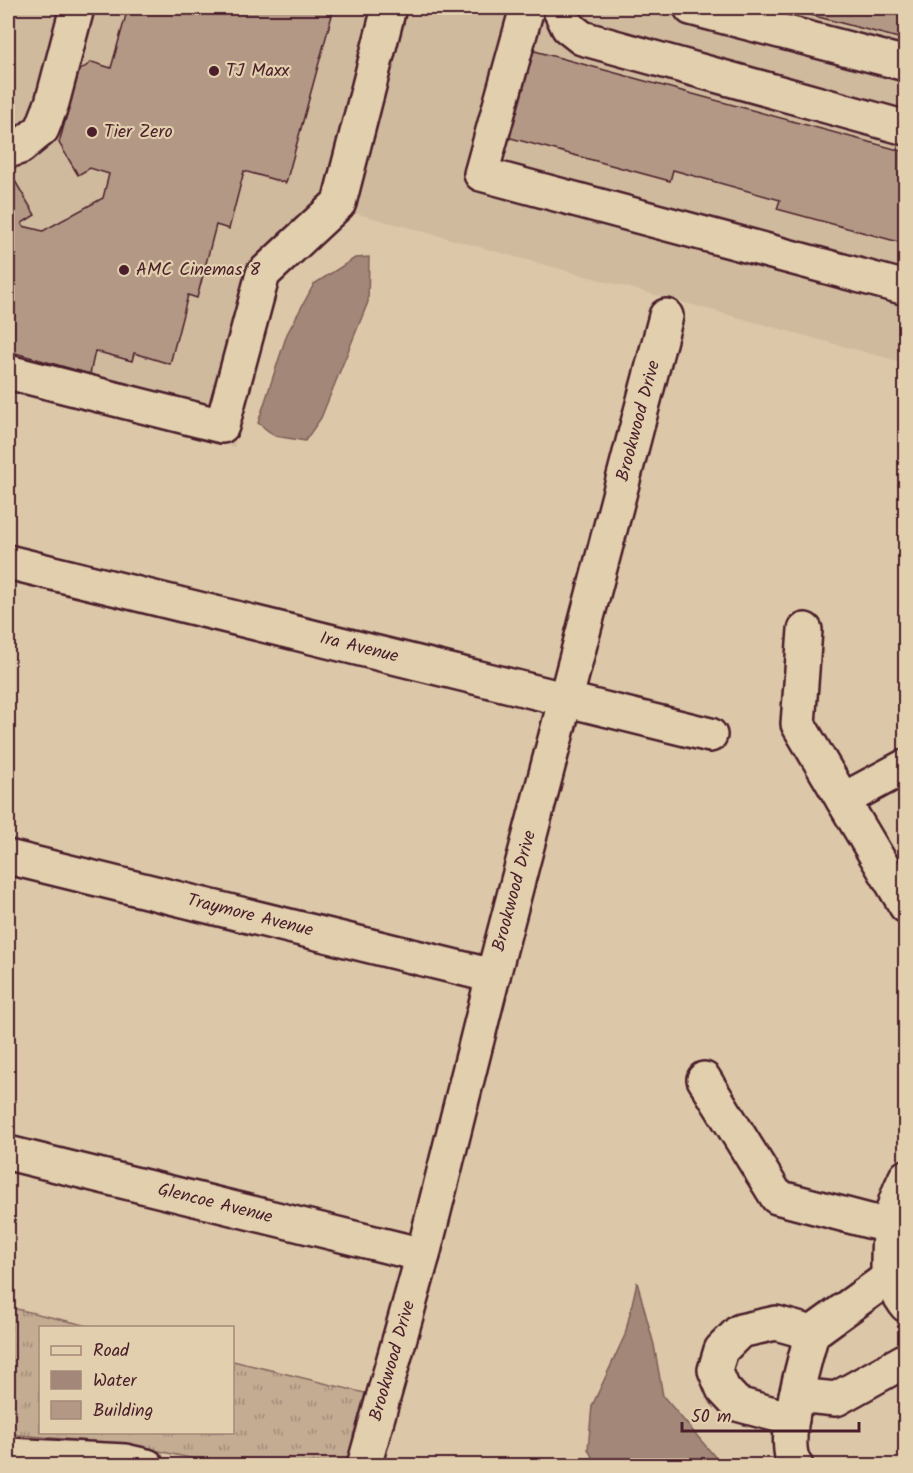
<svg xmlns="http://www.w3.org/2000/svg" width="913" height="1473" font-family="Kalam,sans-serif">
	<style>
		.built { fill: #d0ba9e }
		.grass { fill: url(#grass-tufts); stroke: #87665f; stroke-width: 1.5 }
		.water { fill: #a38778; stroke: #7f5d59; stroke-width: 1.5 }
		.building { fill: #b39985; stroke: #4a1f2b; stroke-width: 1.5 }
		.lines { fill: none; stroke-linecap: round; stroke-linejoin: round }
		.minor-casing { stroke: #4a1f2b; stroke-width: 38 }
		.minor { stroke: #e2cfad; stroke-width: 33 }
		.poi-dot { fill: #4a1f2b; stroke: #e2cfad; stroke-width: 2 }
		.labels { text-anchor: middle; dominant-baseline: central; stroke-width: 4.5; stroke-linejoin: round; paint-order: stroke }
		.poi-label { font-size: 18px; fill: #4a1f2b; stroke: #e2cfad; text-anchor: start }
		.street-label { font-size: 18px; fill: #4a1f2b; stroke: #e2cfad }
	</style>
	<defs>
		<pattern id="grass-tufts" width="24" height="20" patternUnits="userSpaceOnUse" patternTransform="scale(1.5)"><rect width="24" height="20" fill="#c4ac93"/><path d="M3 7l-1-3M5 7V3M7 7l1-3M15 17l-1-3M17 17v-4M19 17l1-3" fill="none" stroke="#a18b78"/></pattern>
	</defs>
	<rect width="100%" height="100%" fill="#dcc8a8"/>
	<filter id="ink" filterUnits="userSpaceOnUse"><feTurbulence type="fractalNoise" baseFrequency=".0167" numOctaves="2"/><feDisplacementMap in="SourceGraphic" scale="12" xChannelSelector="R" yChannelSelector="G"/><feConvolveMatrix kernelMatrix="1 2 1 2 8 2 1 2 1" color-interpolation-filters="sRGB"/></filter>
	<g filter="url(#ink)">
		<polygon class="built" points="8,8 905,8 905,363 347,211 280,278 234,447 8,390"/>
		<polygon class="grass" points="8,1307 93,1327 40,1328 40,1432 232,1432 233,1361 365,1393 346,1465 221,1465 132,1445 8,1434"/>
		<g class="water">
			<polygon points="369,257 368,302 321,418 305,441 275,436 258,423 287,334 314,284 355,258"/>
			<polygon points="637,1282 654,1345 663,1396 722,1465 596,1465 588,1449 592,1406 625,1335"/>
		</g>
		<g class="building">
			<polygon points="106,8 334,8 286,183 244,171 229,229 216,225 197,298 188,295 170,364 134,353 132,361 95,351 90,374 8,351 8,179 15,181 35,215 22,223 23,226 43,231 103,198 109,174 90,168 78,175 59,143 79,71 92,62 111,68 126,15"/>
			<polygon points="345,8 369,8 367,14"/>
			<polygon points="784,8 906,8 906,40"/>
			<polygon points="531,50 906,152 906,244 777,209 780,200 673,170 670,181 507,137"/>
		</g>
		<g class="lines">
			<g class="minor-casing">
				<g id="minor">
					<polyline points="527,8 481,174 906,288"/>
					<polyline points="559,8 568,27 582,38 906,128"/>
					<polyline points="691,8 906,64"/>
					<polyline points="8,151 20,147 42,129 52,103 77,8"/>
					<polyline points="8,372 222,426 263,274 339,203 389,8"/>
					<polyline points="8,562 710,735"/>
					<polyline points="805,630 798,724 843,800"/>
					<polyline points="906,766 843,800 906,906"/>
					<polyline points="8,857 493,976"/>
					<polyline points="704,1079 777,1197 888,1226"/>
					<polyline points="8,1153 423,1255"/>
					<path d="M888 1278C888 1237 887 1215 906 1177"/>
					<polyline points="888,1278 906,1305"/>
					<polyline points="796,1395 836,1399 906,1360"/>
					<polyline points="792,1419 737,1404 723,1389 715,1370 721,1350 740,1331 776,1323 812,1333"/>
					<polyline points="8,1455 125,1461 147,1466"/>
					<polyline points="364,1466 423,1255 493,976 666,316"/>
					<path d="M796 1466C779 1443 805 1360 812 1333L888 1278"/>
				</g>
			</g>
			<use href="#minor" class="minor"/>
		</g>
	</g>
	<g class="poi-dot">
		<circle cx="214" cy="71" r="6"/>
		<circle cx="92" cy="132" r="6"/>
		<circle cx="124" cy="270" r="6"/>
	</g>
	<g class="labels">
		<g class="poi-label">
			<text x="226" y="71">TJ Maxx</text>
			<text x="104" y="132">Tier Zero</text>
			<text x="136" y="270">AMC Cinemas 8</text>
		</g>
		<g class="street-label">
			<text transform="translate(639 421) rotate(-75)">Brookwood Drive</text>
			<text transform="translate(359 648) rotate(14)">Ira Avenue</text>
			<text transform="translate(515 891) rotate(-75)">Brookwood Drive</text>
			<text transform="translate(250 916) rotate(14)">Traymore Avenue</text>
			<text transform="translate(215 1204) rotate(14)">Glencoe Avenue</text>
			<text transform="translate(393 1361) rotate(-74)">Brookwood Drive</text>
		</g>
	</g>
	<rect width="913" height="1473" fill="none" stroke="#e2cfad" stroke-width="30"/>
	<rect x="15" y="15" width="883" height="1443" fill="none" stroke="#4a1f2b" stroke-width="2" filter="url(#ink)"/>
	<rect x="39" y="1326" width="195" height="108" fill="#e2cfad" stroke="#a58979" stroke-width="1.5"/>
	<rect x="51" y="1346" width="30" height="9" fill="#e2cfad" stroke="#a58979" stroke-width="1.5"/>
	<text x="93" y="1356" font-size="18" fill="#4a1f2b">Road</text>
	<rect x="51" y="1371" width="30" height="18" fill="#a38778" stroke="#a58979" stroke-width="1.5"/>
	<text x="93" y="1386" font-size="18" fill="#4a1f2b">Water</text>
	<rect x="51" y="1401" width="30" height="18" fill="#b39985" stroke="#a58979" stroke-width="1.5"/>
	<text x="93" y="1416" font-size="18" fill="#4a1f2b">Building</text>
	<path d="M682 1422v9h177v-9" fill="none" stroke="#4a1f2b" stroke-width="3"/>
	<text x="691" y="1422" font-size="18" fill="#4a1f2b" stroke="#e2cfad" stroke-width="4.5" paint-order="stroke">50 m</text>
</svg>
